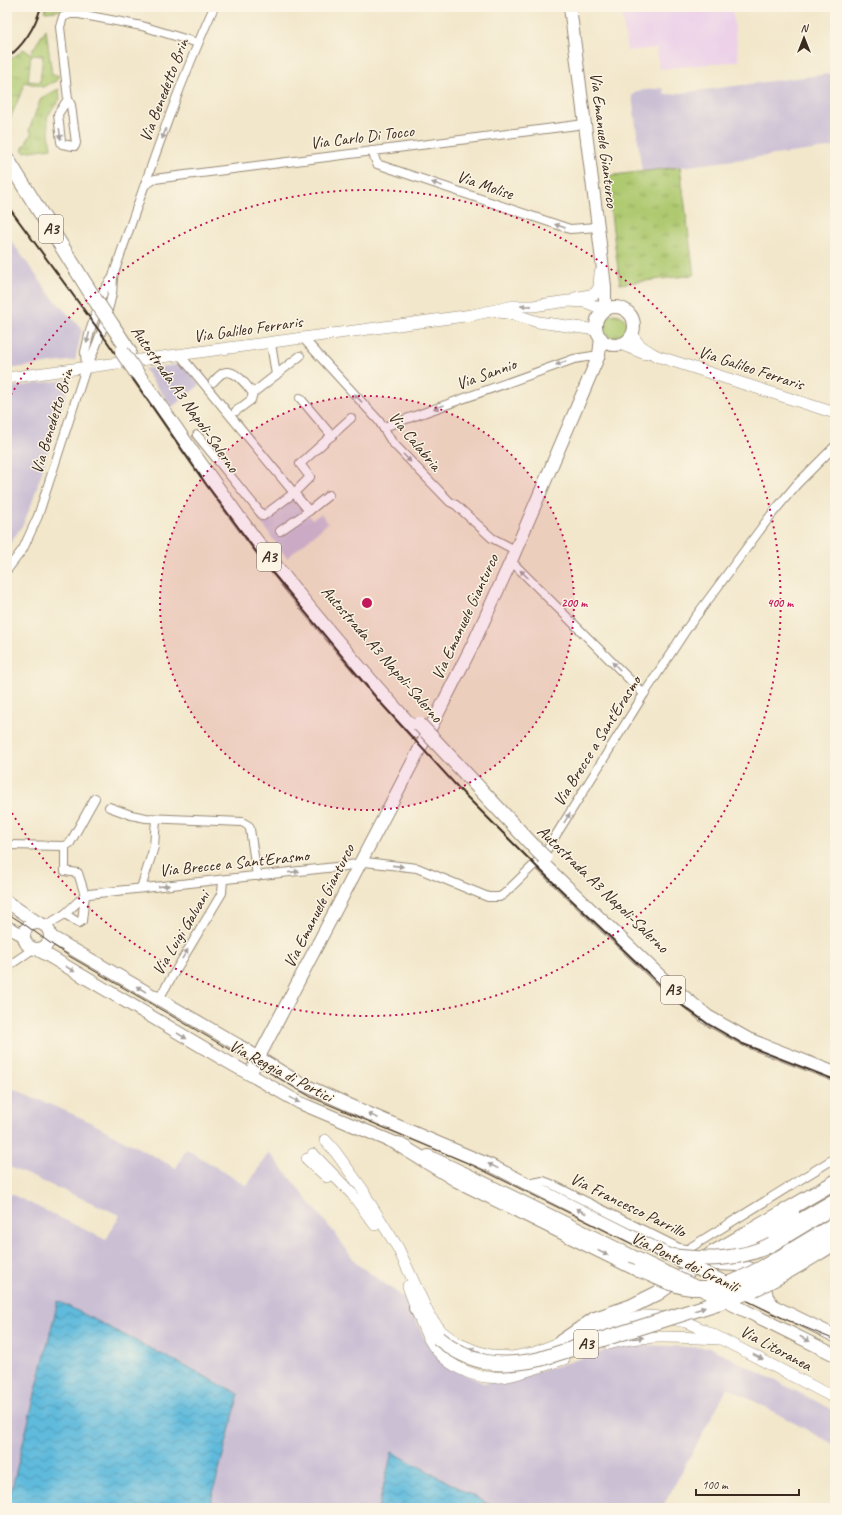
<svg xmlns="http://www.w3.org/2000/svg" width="842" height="1515" font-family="Caveat,sans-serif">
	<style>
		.built { fill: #ecd1e9 }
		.industrial { fill: #cbbfd4 }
		.grass { fill: url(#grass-tufts); stroke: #747a46; fill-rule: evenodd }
		.water { fill: url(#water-waves); stroke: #4c727d }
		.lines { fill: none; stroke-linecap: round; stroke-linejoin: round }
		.minor-casing { stroke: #968874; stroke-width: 10 }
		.tertiary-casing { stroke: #968874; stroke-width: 12 }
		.secondary-casing { stroke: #968874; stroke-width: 12 }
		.primary-casing { stroke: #968874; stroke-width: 14 }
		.motorway-casing { stroke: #968874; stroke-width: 16 }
		.minor { stroke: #fff; stroke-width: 8 }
		.tertiary { stroke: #fff; stroke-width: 10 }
		.secondary { stroke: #fff; stroke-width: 11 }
		.primary { stroke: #fff; stroke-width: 12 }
		.motorway { stroke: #fff; stroke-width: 14 }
		.tram { stroke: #3b2a1e; stroke-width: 1 }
		.rail { stroke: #3b2a1e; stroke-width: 2 }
		.tertiary-bridge-casing { stroke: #968874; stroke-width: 12; stroke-linecap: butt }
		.primary-bridge-casing { stroke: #968874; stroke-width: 14; stroke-linecap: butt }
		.motorway-bridge-casing { stroke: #968874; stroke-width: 16; stroke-linecap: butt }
		.tertiary-bridge { stroke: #fff; stroke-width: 10 }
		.primary-bridge { stroke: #fff; stroke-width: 12 }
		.motorway-bridge { stroke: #fff; stroke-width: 14 }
		.oneway { fill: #a79f9a }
		.ring { fill: none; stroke: #c2185b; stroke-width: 2; stroke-dasharray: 2 4 }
		.labels { text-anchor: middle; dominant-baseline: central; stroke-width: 3; stroke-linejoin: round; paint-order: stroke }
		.shield { fill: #fcf5e5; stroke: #75675a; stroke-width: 1 }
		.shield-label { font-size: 16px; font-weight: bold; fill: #3b2a1e }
		.street-label { font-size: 17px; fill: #3b2a1e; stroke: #fcf5e5 }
		.centre { fill: #c2185b; stroke: #fcf5e5; stroke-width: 2 }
		.ring-label { font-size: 12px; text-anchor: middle; font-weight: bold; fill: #c2185b; stroke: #fcf5e5; stroke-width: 3; stroke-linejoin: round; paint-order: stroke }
	</style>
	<defs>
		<pattern id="grass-tufts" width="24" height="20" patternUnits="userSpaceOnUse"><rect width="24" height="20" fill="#aec96f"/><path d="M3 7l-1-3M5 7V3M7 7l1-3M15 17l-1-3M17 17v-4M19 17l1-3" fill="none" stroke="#8fa35b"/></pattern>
		<pattern id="water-waves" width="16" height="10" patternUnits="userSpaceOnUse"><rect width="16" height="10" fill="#5ebadc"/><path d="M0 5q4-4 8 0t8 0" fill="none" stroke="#4f97b2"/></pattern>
	</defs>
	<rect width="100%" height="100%" fill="#fcf5e5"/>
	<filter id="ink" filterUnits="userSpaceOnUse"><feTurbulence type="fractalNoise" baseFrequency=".025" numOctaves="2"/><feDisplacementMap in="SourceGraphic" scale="8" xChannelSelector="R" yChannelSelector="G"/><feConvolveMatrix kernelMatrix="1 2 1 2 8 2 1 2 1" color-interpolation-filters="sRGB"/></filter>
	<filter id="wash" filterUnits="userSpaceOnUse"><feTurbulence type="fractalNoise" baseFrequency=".012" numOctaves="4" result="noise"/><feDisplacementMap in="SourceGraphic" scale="16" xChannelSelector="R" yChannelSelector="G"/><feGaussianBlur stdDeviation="0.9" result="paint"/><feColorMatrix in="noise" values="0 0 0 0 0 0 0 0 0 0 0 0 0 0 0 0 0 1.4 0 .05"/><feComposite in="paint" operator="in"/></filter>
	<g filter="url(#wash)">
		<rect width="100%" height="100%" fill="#f2e7cb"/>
		<polygon class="built" points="621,7 732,7 739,61 659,69 657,48 627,51"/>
		<g class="industrial">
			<polygon points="835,73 835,147 642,172 632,95 638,91 663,88 665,95"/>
			<polygon points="7,235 51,296 82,329 75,360 7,369"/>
			<polygon points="182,364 200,385 172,407 144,369"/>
			<polygon points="71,379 32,503 23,524 7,548 7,388"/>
			<polygon points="289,493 312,519 321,514 328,523 287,558 258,518"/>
			<polygon points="7,1086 84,1119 176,1168 186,1149 247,1186 269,1152 336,1235 357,1264 406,1299 425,1339 448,1366 483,1383 516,1379 626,1344 711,1348 835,1411 835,1445 728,1387 662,1508 496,1508 392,1452 378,1508 209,1508 239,1394 58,1301 7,1508 7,1192 106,1240 120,1215 7,1166"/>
		</g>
		<g class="grass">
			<polygon points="46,7 65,7 66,10 45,12"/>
			<path d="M46 29 52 75H58V80L43 87 24 82 23 89 9 121 8 120 7 121V62L24 49 30 54ZM31 55 43 56 40 82 28 81Z"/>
			<polygon points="59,89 60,99 47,117 51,148 24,152 22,150 32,132 29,130 41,98"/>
			<polygon points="680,167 694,275 620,284 606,176"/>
			<circle cx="615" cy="326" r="12"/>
		</g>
		<g class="water">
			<polygon points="58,1301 239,1394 209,1508 7,1508"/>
			<polygon points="392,1452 496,1508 378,1508"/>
		</g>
	</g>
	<g filter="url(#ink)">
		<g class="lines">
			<g class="minor-casing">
				<g id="minor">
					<polyline points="68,99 58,114 61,142 62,144 73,146 75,146 76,143 71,105 68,99 60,27 63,17 70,14 79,14 142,26 198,43"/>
					<polyline points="372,151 377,164 570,229 598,227"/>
					<polyline points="145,185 155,179 162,178 585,124"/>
					<polyline points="303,338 379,421 392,442 450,502 456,505 492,538 515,550"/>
					<polyline points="271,343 276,375"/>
					<polyline points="180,355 309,511 280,531"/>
					<path d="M86 368C97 347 107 317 112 294 113 287 112 280 114 273 145 184 175 93 214 7"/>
					<path d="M213 382C216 379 219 375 223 373 235 368 246 385 253 393"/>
					<polyline points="300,398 332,436"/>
					<polyline points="236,411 251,400 253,393 300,356"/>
					<polyline points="384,427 574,359 599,355"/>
					<polyline points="197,435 263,516 294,493 310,477 300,464 351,418"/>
					<polyline points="309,511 329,495"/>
					<polyline points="511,561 644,694"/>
					<polyline points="7,570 23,549 38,516 86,368 85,352 90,331 104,290 113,277"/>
					<polyline points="109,807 131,815 146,818 242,822 249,826 250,829 257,876"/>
					<polyline points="7,845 65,846"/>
					<polyline points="141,888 154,847 156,819"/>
					<polyline points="65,914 79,923 82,921 85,895 78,873 65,871 65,846 70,843 95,798"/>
					<polyline points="45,926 65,914 85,895 89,894 345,866 365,862 417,868 488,897 499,897 503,895 540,859 546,851 644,694 688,627 771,515 797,484 835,446"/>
					<polyline points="7,967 33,949"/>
					<polyline points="158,1000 222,893 223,880"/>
					<polyline points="528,1184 543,1181 551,1184 679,1248 685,1249 688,1249 835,1158"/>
				</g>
			</g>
			<g class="tertiary-casing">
				<g id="tertiary">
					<polyline points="755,1245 835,1198"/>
					<polyline points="733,1248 756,1237 794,1213"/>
				</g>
			</g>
			<g class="secondary-casing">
				<g id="secondary">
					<polyline points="575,298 595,294 599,287 600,273"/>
					<polyline points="499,312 513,314 538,322 597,330"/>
					<path d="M633 333C635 345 647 350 657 356L835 413"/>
					<polyline points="620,344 645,354"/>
					<polyline points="7,378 472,315 514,306 533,306 568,301 585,302 605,310"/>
					<polyline points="325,1140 334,1150 363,1190 369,1202 398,1248 430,1317 442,1332 457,1343 476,1351 494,1356 513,1357 533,1353 561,1342 627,1320 646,1316 662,1317 686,1322 704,1330 835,1398"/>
					<polyline points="313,1154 352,1194 375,1225"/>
					<polyline points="307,1159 327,1177"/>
					<path d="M408 1286C414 1302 419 1319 427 1335 441 1364 476 1383 508 1376 527 1372 545 1365 564 1359"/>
					<path d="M609 1344C644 1333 682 1338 719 1339"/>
				</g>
			</g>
			<g class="primary-casing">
				<g id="primary">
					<polyline points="570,7 598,227 605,287 605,310"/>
					<circle cx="615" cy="326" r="19"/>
					<polyline points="7,902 37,922"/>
					<circle cx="37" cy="936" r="13"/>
					<polyline points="7,927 23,935"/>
					<polyline points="50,936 238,1045 298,1082 365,1112 492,1166 671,1256"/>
					<polyline points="37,949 228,1062 300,1103 407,1148"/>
					<polyline points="250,1074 429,731 474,642 511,561 599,355 601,338"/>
					<polyline points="428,1156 464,1173 632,1256"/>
					<polyline points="715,1264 740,1265 751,1269 764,1282 767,1297 773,1305"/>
					<polyline points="751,1295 835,1336"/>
					<polyline points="744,1310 835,1355"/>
				</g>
			</g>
			<g class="motorway-casing">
				<g id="motorway">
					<polyline points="7,159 94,298"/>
					<polyline points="112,325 129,351"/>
					<path d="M136 372C177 430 216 489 259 545 308 609 361 671 415 731"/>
					<polyline points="435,741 538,851"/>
					<polyline points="541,863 666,983 707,1017 748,1040 835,1074"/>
					<polyline points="398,1144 457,1180 639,1270"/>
					<polyline points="772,1244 835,1206"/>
					<polyline points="416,1308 438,1338"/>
					<polyline points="595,1319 592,1322 592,1326 599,1329"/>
					<polyline points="561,1342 595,1319 632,1306 658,1293 713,1253 835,1182"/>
				</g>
			</g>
			<use href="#minor" class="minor"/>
			<use href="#tertiary" class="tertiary"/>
			<use href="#secondary" class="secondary"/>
			<use href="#primary" class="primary"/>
			<use href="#motorway" class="motorway"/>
			<path class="tram" d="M7 913C29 926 47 942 69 956L311 1097 472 1165 780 1317 835 1340"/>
			<g class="rail">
				<path d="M7 58C24 45 35 27 41 7"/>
				<polyline points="7,205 106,340 206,484 266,565 379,701 463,793 537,867 679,1003 708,1024 743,1044 835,1080"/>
			</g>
			<g class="tertiary-bridge-casing">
				<polyline id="tertiary-bridge" points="713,1293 736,1289 751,1283 835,1232"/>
			</g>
			<g class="primary-bridge-casing">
				<g id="primary-bridge">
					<polyline points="632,1256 744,1310"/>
					<polyline points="675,1258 751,1295"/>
				</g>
			</g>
			<g class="motorway-bridge-casing">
				<g id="motorway-bridge">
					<polyline points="94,298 112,325"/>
					<polyline points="122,352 136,372"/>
					<polyline points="419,724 435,741"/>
					<polyline points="538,851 545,858"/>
					<path d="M671 1256C705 1260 740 1261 772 1244"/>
					<path d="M639 1270C654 1275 668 1284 685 1287 722 1293 752 1274 782 1256 800 1245 817 1235 835 1224"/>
					<path d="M438 1338C470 1365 500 1368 540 1359L736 1297C772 1283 803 1262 835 1243"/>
				</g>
			</g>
			<use href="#tertiary-bridge" class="tertiary-bridge"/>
			<use href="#primary-bridge" class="primary-bridge"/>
			<use href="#motorway-bridge" class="motorway-bridge"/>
		</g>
		<defs><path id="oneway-solid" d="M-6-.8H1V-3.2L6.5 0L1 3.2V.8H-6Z"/></defs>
		<g class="oneway">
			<use href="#oneway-solid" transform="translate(60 134) rotate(83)"/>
			<use href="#oneway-solid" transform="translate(164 134) rotate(110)"/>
			<use href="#oneway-solid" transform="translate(437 184) rotate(-161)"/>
			<use href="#oneway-solid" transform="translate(560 226) rotate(-161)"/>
			<use href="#oneway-solid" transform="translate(526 306) rotate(179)"/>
			<use href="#oneway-solid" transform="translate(88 338) rotate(104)"/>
			<use href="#oneway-solid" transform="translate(561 363) rotate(160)"/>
			<use href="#oneway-solid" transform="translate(358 398) rotate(-133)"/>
			<use href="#oneway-solid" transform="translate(439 407) rotate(160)"/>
			<use href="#oneway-solid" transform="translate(407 458) rotate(46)"/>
			<use href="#oneway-solid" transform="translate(524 574) rotate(-135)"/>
			<use href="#oneway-solid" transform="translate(616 666) rotate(-135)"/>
			<use href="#oneway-solid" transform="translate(567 818) rotate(-58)"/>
			<use href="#oneway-solid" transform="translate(398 866) rotate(6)"/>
			<use href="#oneway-solid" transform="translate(294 872) rotate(-6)"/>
			<use href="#oneway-solid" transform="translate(164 886) rotate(-6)"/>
			<use href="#oneway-solid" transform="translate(185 954) rotate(-59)"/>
			<use href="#oneway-solid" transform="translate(70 969) rotate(31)"/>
			<use href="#oneway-solid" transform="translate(141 989) rotate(-149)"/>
			<use href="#oneway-solid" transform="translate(182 1036) rotate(31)"/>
			<use href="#oneway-solid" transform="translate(295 1100) rotate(28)"/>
			<use href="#oneway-solid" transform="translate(373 1116) rotate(-158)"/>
			<use href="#oneway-solid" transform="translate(493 1166) rotate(-154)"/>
			<use href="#oneway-solid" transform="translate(581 1211) rotate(-153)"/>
			<use href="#oneway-solid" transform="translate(603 1253) rotate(26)"/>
			<use href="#oneway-solid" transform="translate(700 1309) rotate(-17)"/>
			<use href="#oneway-solid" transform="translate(638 1338) rotate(-4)"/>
			<use href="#oneway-solid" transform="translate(805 1339) rotate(27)"/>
			<use href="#oneway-solid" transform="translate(475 1350) rotate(-160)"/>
			<use href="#oneway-solid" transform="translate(758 1357) rotate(28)"/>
		</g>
	</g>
	<circle cx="367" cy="603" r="207" fill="#c2185b" fill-opacity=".12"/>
	<g class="ring">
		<circle cx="367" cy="603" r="207"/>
		<path d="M8 400A413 413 0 1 1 8 806"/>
	</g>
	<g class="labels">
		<g class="shield">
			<rect x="39" y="215" width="24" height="28" rx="3"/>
			<rect x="257" y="543" width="24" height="28" rx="3"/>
			<rect x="661" y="976" width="24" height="28" rx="3"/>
			<rect x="574" y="1330" width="24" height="28" rx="3"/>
		</g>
		<g class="shield-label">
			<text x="51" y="229">A3</text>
			<text x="269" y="557">A3</text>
			<text x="673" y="990">A3</text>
			<text x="586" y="1344">A3</text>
		</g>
		<g class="street-label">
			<text transform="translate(164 90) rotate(-69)">Via Benedetto Brin</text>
			<text transform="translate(362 137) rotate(-7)">Via Carlo Di Tocco</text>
			<text transform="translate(604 140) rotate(83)">Via Emanuele Gianturco</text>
			<text transform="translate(485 185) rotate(19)">Via Molise</text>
			<text transform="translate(248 329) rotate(-8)">Via Galileo Ferraris</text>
			<text transform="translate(751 368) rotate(18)">Via Galileo Ferraris</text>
			<text transform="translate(486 374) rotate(-20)">Via Sannio</text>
			<text transform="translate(185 399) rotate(55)">Autostrada A3 Napoli-Salerno</text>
			<text transform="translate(52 421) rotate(-73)">Via Benedetto Brin</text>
			<text transform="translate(415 441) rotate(50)">Via Calabria</text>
			<text transform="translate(465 617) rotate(-65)">Via Emanuele Gianturco</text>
			<text transform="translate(382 654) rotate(49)">Autostrada A3 Napoli-Salerno</text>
			<text transform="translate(597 741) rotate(-58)">Via Brecce a Sant'Erasmo</text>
			<text transform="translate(234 863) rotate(-6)">Via Brecce a Sant'Erasmo</text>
			<text transform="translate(603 889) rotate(44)">Autostrada A3 Napoli-Salerno</text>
			<text transform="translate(319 906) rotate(-63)">Via Emanuele Gianturco</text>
			<text transform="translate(181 933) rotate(-59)">Via Luigi Galvani</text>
			<text transform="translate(281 1071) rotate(28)">Via Reggia di Portici</text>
			<text transform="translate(628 1205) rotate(26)">Via Francesco Parrillo</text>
			<text transform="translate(685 1262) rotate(26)">Via Ponte dei Granili</text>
			<text transform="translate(776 1348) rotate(28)">Via Litoranea</text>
		</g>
	</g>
	<circle cx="367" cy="603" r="6" class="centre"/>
	<g class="ring-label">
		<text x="574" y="607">200 m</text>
		<text x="780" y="607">400 m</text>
	</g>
	<rect width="842" height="1515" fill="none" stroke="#fcf5e5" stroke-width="24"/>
	<g transform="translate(804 38)" stroke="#fcf5e5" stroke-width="3" paint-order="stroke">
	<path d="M0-3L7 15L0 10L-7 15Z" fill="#3b2a1e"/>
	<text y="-6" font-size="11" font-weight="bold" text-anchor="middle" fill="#3b2a1e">N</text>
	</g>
	<path d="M696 1489v6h103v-6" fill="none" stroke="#3b2a1e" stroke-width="2"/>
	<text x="702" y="1489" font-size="12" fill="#3b2a1e" stroke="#fcf5e5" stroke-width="3" paint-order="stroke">100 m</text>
</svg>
